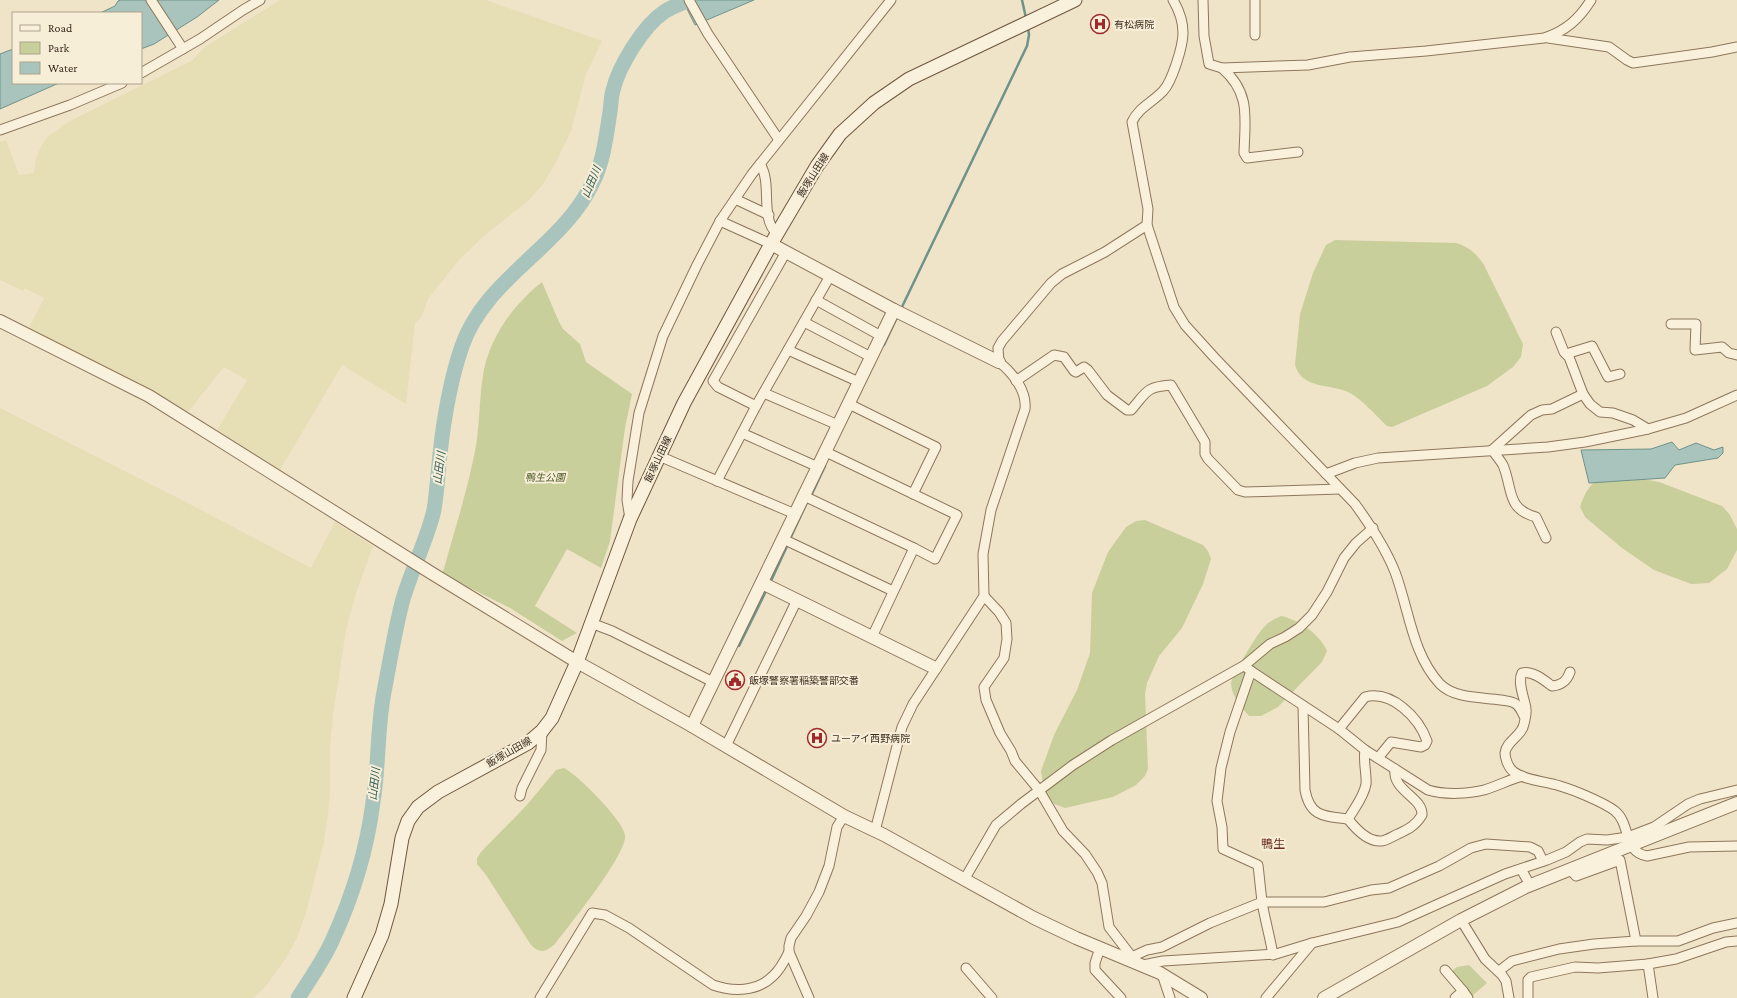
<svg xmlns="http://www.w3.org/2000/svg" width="1737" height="998" font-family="'Crimson Pro','Noto Sans JP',serif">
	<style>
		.farmland { fill: #e6deb5 }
		.green { fill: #c9cf9b }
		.water { fill: #a9c4bc; stroke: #6f938a }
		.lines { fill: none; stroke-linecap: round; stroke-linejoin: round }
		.stream { stroke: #6f938a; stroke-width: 2.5 }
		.river { stroke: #a9c4bc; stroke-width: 15 }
		.minor-casing { stroke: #8d765c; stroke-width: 11 }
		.tertiary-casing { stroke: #8d765c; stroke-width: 14 }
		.secondary-casing { stroke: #6f573f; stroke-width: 15 }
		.minor { stroke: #faf1dc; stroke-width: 9 }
		.tertiary { stroke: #faf1dc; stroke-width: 12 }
		.secondary { stroke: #faf1dc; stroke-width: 13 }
		.labels { text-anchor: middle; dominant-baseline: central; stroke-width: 4; stroke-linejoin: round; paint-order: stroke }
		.poi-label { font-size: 10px; fill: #3d2e20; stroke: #f7eed8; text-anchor: start }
		.street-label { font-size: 10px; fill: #3d2e20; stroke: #f7eed8 }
		.park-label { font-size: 10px; font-style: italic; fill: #4d5a26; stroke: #f7eed8 }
		.water-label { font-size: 11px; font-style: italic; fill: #2f5d5a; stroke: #f7eed8 }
		.quarter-label { font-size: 12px; fill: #6b2e1e; stroke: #f7eed8 }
	</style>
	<rect width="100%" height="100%" fill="#f0e4c8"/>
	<g class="farmland">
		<polygon points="280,0 486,0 602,41 586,74 571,131 554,166 543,184 528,201 485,235 459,260 428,299 421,318 415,323 406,404 342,365 280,470 217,430 247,380 224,367 188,412 154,393 28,330 44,298 25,288 23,291 0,280 0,142 6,140 19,175 34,173 35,162 41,146 46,138 68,122 193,60 203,48"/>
		<polygon points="0,408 184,501 311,568 335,522 373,546 356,593 346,630 333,715 330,747 330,795 327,823 324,842 307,909 297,938 286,958 266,986 253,998 0,998"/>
	</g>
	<g class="green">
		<path d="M1335 240 1456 243C1469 247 1476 253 1484 265L1523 344 1521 357 1513 367 1487 386 1392 427 1387 426C1375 415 1364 401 1350 393 1330 383 1302 390 1295 365L1300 314 1313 273 1326 245Z"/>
		<path d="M542 282 559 322 563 329 580 344 586 362 632 394 625 428 610 541 601 568 567 549 535 606 577 633 562 641 510 608 466 586 443 572C454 532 467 492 475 451 480 426 479 400 483 375 489 338 513 305 542 282Z"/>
		<path d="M1611 473 1659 482 1722 506 1730 515 1737 529V550L1727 569 1709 583 1691 584 1654 570 1622 548 1585 517 1580 507C1586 488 1593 480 1611 473Z"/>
		<polygon points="1145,520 1203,545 1208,551 1211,559 1203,584 1182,628 1159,656 1147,683 1145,694 1148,769 1145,776 1136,785 1113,797 1065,808 1054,804 1044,790 1041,771 1054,735 1077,690 1090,653 1092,593 1108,552 1126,527 1136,521"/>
		<path d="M1281 616C1299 620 1320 634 1327 651L1322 662 1278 707 1261 716H1249C1241 707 1232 697 1231 684 1231 677 1258 632 1265 626 1270 621 1275 619 1281 616Z"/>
		<path d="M564 768C578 775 623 820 625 835 628 853 568 927 555 944 546 952 540 954 531 945L486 875 477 864V858L481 852 526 806 556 770Z"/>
		<polygon points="1469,965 1487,983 1472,996 1452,971 1457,967"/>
	</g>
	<g class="water">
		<polygon points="121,0 219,0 197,17 154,44 141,49 141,13 100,13 115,6 118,1"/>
		<polygon points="686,0 754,0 695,25 683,1"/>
		<polygon points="13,49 13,83 59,83 0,109 0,54"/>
		<polygon points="1672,442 1679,450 1696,443 1714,450 1723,447 1723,453 1718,458 1675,465 1665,478 1589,483 1581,450 1651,449"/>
	</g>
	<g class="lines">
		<g class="stream">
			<polyline points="1022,0 1026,18"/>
			<polyline points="901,309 1027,46 1029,35 1028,27"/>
			<polyline points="884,345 898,315"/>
			<polyline points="811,496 825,466"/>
			<polyline points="790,539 808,500"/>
			<polyline points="770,583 788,544"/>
			<polyline points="739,646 767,589"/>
		</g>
		<path class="river" d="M298 998C310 979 323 961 332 941 352 898 367 849 373 802 379 766 377 728 384 692 390 661 395 629 403 599 412 569 427 540 434 510 437 492 438 472 440 454 444 417 450 381 462 346 486 277 563 247 593 182 604 160 606 136 610 112 611 105 611 97 613 90 619 66 643 26 664 12 671 7 681 4 689 0"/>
		<g class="minor-casing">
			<g id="minor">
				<polyline points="151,0 183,49"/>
				<polyline points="689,0 708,34 779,140"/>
				<path d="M1173 0C1179 10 1183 21 1183 33 1183 46 1172 82 1163 91 1153 102 1138 108 1132 122L1148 209 1147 225 1174 307 1185 325 1214 357 1355 504C1371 526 1385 547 1395 572 1409 609 1412 654 1440 684 1455 699 1482 697 1501 700 1506 701 1512 701 1516 704 1520 707 1522 712 1524 716"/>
				<path d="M1203 0 1204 36 1209 64 1222 68 1308 65 1350 57 1426 51 1544 38C1566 31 1579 19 1591 0"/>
				<polyline points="1255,0 1255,35"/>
				<polyline points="1548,38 1609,47 1627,60 1633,63 1712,52 1737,47"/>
				<path d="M1222 68C1251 93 1245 118 1244 153L1247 158 1298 152"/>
				<polyline points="141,73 200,39 243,10 260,0"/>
				<polyline points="0,130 70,105 122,83"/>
				<path d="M760 164C773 184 759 217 777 234"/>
				<polyline points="735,199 769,215"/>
				<polyline points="720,221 771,244"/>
				<polyline points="816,300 881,336"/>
				<polyline points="804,322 871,357"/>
				<polyline points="1671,324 1696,324 1695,350 1722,347 1729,353 1737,355"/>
				<polyline points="1556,332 1564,352 1569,357 1583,394 1590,404 1600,412 1613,413 1633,420 1648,429"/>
				<polyline points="788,350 859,382"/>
				<polyline points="1566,354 1592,346 1608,377 1620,374"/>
				<path d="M1016 381 1054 355 1064 357 1074 371 1076 372 1084 367 1088 370 1107 395 1127 410H1131C1147 392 1145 387 1171 385L1205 442V454L1208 459 1238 490 1245 492 1340 489"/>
				<polyline points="764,393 838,425"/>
				<polyline points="849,404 936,447 913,494"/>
				<polyline points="756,406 718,387 713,381 786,252"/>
				<polyline points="742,433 818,467"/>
				<polyline points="826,452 957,515 935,559 914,548 872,637"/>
				<polyline points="659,456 795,514"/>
				<polyline points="1326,474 1355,463 1378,458 1548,447 1585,442 1648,429 1686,418 1737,395"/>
				<polyline points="717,481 756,406 830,276"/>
				<polyline points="804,496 914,548"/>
				<polyline points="630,519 627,500 628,481 639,413 663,336 697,265 720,221 752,174 891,0"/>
				<path d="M1546 538 1536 517C1506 509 1513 489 1503 465 1500 460 1496 455 1492 450L1531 415 1542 410 1552 409 1583 394"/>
				<polyline points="783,539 893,591"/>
				<polyline points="984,596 999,612 1006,623 1007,639 1004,658 984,687 986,700 1000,733 1011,751 1015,761 1039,790 1063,831 1085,854 1097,872 1102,883 1109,927 1132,957"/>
				<polyline points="591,623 612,631 713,682"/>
				<path d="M1247 668 1251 671 1339 729 1365 750 1428 790C1444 795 1468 794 1484 790 1497 786 1509 780 1522 776"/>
				<path d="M1570 672C1567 681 1562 685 1552 686 1544 680 1532 670 1522 673 1517 683 1525 699 1526 709 1527 713 1525 719 1524 724 1522 736 1506 741 1505 753 1505 759 1509 769 1514 772 1526 781 1546 781 1560 786 1574 790 1605 803 1615 811 1631 824 1623 852 1647 856L1689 847 1737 846"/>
				<path d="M1303 706 1305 790C1310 817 1324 816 1348 819L1350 816C1356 806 1364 796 1366 784 1367 775 1363 762 1365 750"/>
				<path d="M1339 729 1365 697C1392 690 1419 718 1427 741L1425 745 1421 747 1391 742 1378 758"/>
				<polyline points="726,746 797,600"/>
				<polyline points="520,796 522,788 541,750 542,731"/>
				<path d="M1348 819C1355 828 1367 842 1381 841 1386 841 1393 836 1398 834 1409 829 1416 825 1422 815 1423 797 1392 791 1395 769"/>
				<path d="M875 831 902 727 913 704 984 596 983 554 991 510 1025 409C1027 391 1013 373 999 362L998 348 1002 341 1051 283 1062 274 1105 252 1147 225"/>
				<polyline points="1521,869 1530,885"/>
				<polyline points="1570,869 1576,876 1620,860 1636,941"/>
				<polyline points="964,880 996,825 1021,804 1073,765 1112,740 1245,665 1270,644 1285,637 1299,628 1312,615 1327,592 1344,558 1356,543 1373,528"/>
				<polyline points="1461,920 1485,959 1502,975 1506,981 1509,998"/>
				<polyline points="1100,948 1095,963 1095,970 1121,998"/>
				<path d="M1273 955C1270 937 1265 920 1262 902H1324L1371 890 1389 888 1439 866 1471 848 1486 844 1530 847 1538 851 1543 861"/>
				<polyline points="1127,959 1147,950 1162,947 1210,923 1262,902 1258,865 1223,849 1222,827 1217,801 1221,768 1230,732 1251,671"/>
				<polyline points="1648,964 1676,959 1726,942 1737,941"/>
				<polyline points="1143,965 1163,961 1276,954 1312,943 1398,922 1505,874 1547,860 1566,852 1580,842 1587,839 1607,840 1628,837 1654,827 1688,804 1700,799 1737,790"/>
				<polyline points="966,968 992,998"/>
				<polyline points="1445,970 1463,991"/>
				<polyline points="1499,971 1512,961 1559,949 1594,944 1636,941 1678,941 1713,928 1737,923"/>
				<polyline points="1162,974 1170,998"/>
				<path d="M540 998 592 913 605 915 629 928 713 985C733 992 757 992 773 976 780 970 785 960 789 952"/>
				<polyline points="809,998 789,952 789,946 791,938 806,916 819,892 829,866 837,827 844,816"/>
				<polyline points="1266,998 1312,943"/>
				<polyline points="1455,998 1463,991 1468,998"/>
				<polyline points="1528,998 1528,980 1531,977 1575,967 1598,968 1648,964 1653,998"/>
			</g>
		</g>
		<g class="tertiary-casing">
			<g id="tertiary">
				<polyline points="771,244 894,310 999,362"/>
				<polyline points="0,321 149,396 433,574 577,662 692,726 844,816 884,835 1034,918 1076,938 1160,973 1201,998"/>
				<polyline points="762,583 935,668"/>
				<polyline points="692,726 894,310"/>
				<polyline points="1324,998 1461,920 1526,887 1737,803"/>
			</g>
		</g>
		<g class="secondary-casing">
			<polyline id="secondary" points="354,998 382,935 391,904 402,838 408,821 418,807 438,792 528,743 542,731 552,718 577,662 630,519 684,403 771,244 817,166 840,134 874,103 909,79 1075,0"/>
		</g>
		<use href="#minor" class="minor"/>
		<use href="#tertiary" class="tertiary"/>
		<use href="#secondary" class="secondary"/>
	</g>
	<defs>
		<g id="hospital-ring" transform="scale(1)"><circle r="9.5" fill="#f7eed8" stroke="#9e2a2b" stroke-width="1.5"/><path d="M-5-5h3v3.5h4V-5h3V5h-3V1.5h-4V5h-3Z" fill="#9e2a2b"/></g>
		<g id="civic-ring" transform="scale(1)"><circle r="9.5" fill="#f7eed8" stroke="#9e2a2b" stroke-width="1.5"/><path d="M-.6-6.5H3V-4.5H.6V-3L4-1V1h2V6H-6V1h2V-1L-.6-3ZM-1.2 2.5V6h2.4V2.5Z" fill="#9e2a2b"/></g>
	</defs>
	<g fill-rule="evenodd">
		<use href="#hospital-ring" x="1100" y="24"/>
		<use href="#civic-ring" x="735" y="680"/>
		<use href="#hospital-ring" x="817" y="738"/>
	</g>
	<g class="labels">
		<g class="poi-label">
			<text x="1114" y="24">有松病院</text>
			<text x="749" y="680">飯塚警察署稲築警部交番</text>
			<text x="831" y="738">ユーアイ西野病院</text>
		</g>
		<g class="street-label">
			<text transform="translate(813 175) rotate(-58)">飯塚山田線</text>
			<text transform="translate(658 459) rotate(-65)">飯塚山田線</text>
			<text transform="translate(509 752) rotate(-30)">飯塚山田線</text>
		</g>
		<g class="park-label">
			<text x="545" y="477">鴨生公園</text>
		</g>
		<g class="water-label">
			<text transform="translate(591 182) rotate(-67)">山田川</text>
			<text transform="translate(439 468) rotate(-83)">山田川</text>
			<text transform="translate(374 784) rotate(-84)">山田川</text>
		</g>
		<g class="quarter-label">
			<text x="1273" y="844">鴨生</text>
		</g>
	</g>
	<rect x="12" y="12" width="130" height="72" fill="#f7eed8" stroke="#ada18e"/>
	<rect x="20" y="25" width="20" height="6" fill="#faf1dc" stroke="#ada18e"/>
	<text x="48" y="32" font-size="12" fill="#3d2e20">Road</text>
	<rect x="20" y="42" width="20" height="12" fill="#c9cf9b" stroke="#ada18e"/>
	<text x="48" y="52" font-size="12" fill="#3d2e20">Park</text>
	<rect x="20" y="62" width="20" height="12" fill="#a9c4bc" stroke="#ada18e"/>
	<text x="48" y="72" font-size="12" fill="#3d2e20">Water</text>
</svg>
